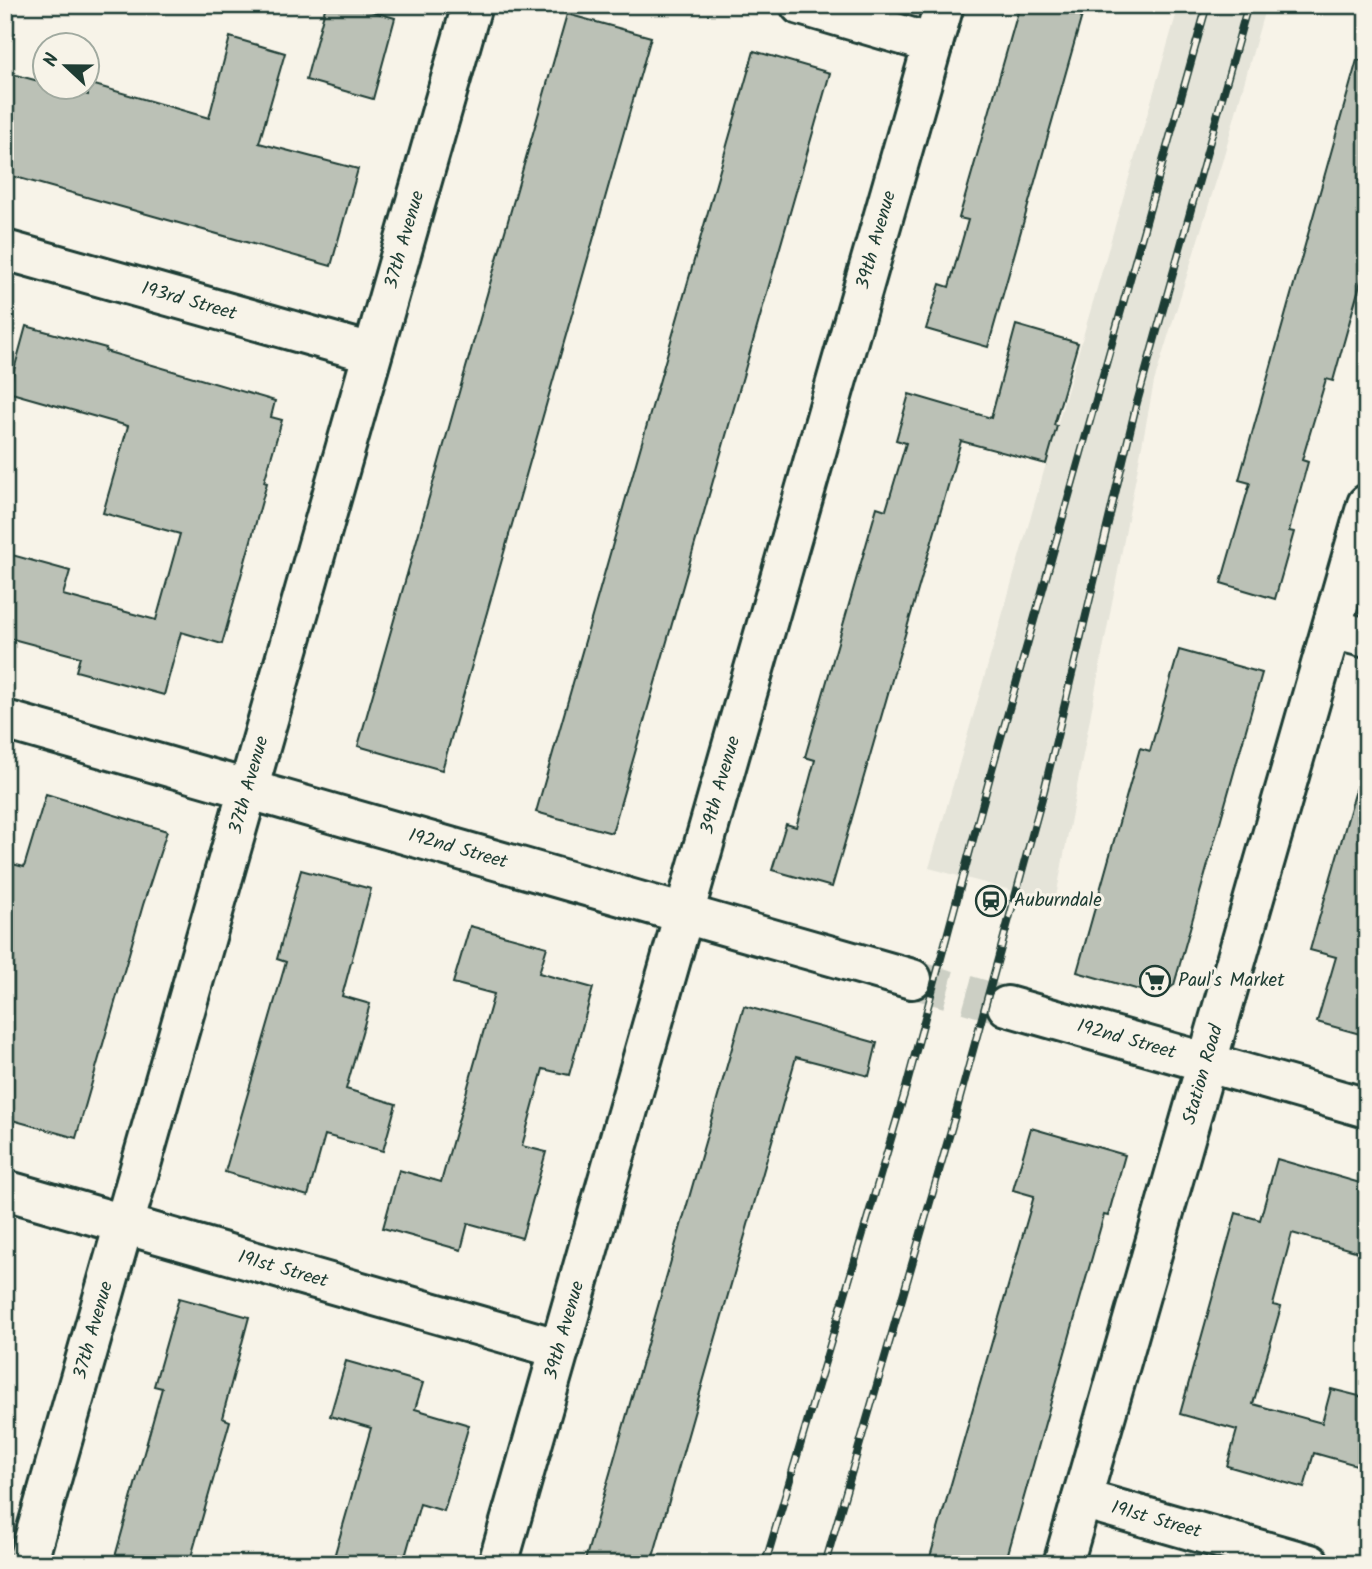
<svg xmlns="http://www.w3.org/2000/svg" width="1372" height="1569" font-family="Kalam,sans-serif">
	<style>
		.built { fill: #e5e4d9 }
		.building { fill: #bbc1b6; stroke: #1f3d34; stroke-width: 2 }
		.lines { fill: none; stroke-linecap: round; stroke-linejoin: round }
		.minor-tunnel { stroke: #cccfc4; stroke-width: 38; stroke-dasharray: 38 19; stroke-linecap: butt }
		.minor-casing { stroke: #1f3d34; stroke-width: 44 }
		.minor { stroke: #f7f3e8; stroke-width: 38 }
		.rail-casing { stroke: #1f3d34; stroke-width: 8 }
		.rail { stroke: #f7f3e8; stroke-width: 5; stroke-dasharray: 16; stroke-linecap: butt }
		.labels { text-anchor: middle; dominant-baseline: central; stroke-width: 6; stroke-linejoin: round; paint-order: stroke }
		.street-label { font-size: 19px; fill: #1f3d34; stroke: #f7f3e8 }
		.poi-label { font-size: 19px; fill: #1f3d34; stroke: #f7f3e8; text-anchor: start }
	</style>
	<rect width="100%" height="100%" fill="#f7f3e8"/>
	<filter id="ink" filterUnits="userSpaceOnUse"><feTurbulence type="fractalNoise" baseFrequency=".0143" numOctaves="2"/><feDisplacementMap in="SourceGraphic" scale="14" xChannelSelector="R" yChannelSelector="G"/><feConvolveMatrix kernelMatrix="1 2 1 2 8 2 1 2 1" color-interpolation-filters="sRGB"/></filter>
	<g filter="url(#ink)">
		<polygon class="built" points="1179,5 1266,5 1222,162 1154,382 1055,902 929,868"/>
		<g class="building">
			<polygon points="326,5 350,5 395,18 373,99 306,80"/>
			<polygon points="1020,5 1085,5 988,347 926,329 940,284 949,287 958,255 968,220 959,218"/>
			<polygon points="567,14 651,37 442,770 358,746"/>
			<polygon points="230,37 285,53 259,143 358,169 331,266 5,174 5,72 46,83 46,88 62,88 88,95 88,83 209,118"/>
			<polygon points="754,51 830,73 612,833 536,812"/>
			<polygon points="1357,60 1367,61 1367,259 1333,381 1326,379 1302,460 1308,462 1289,531 1294,532 1275,599 1221,583 1250,483 1239,480"/>
			<polygon points="1016,325 1078,343 1054,425 1057,426 1046,464 961,441 832,887 772,870 786,824 796,827 806,793 815,760 805,757 877,507 886,510 906,443 896,440 909,394 991,418"/>
			<polygon points="26,326 106,348 105,351 275,401 271,417 282,420 264,482 267,483 222,644 181,632 164,695 76,671 80,657 5,637 5,553 70,571 63,595 156,620 180,534 103,513 128,426 8,392"/>
			<polygon points="1179,650 1262,673 1174,985 1160,996 1077,972 1140,748 1150,751"/>
			<polygon points="1358,783 1367,785 1367,1036 1317,1022 1336,957 1310,950"/>
			<polygon points="46,794 167,831 143,905 76,1138 5,1118 5,862 24,867"/>
			<polygon points="301,870 371,889 342,996 370,1004 346,1089 396,1104 383,1151 325,1135 308,1196 225,1172 286,962 277,959"/>
			<polygon points="470,926 547,947 539,973 593,988 569,1075 543,1069 522,1146 546,1152 522,1238 468,1223 461,1250 383,1228 399,1170 441,1182 494,994 453,983"/>
			<polygon points="744,1006 877,1043 869,1076 796,1057 651,1564 584,1564"/>
			<polygon points="1031,1128 1125,1155 1108,1216 1104,1215 1005,1564 928,1564 1034,1196 1013,1190"/>
			<polygon points="1277,1159 1367,1185 1367,1236 1362,1253 1292,1233 1273,1305 1281,1307 1253,1404 1322,1423 1331,1389 1367,1398 1367,1468 1314,1453 1304,1488 1227,1466 1237,1430 1180,1414 1236,1213 1260,1220"/>
			<polygon points="179,1298 249,1317 222,1418 230,1421 189,1564 113,1564 162,1388 154,1386"/>
			<polygon points="346,1361 423,1383 415,1409 469,1425 444,1511 420,1504 403,1564 332,1564 371,1428 330,1416"/>
		</g>
		<g class="lines">
			<polyline class="minor-tunnel" points="912,979 1007,1006"/>
			<g class="minor-casing">
				<g id="minor">
					<polyline points="800,5 933,44"/>
					<path id="s1" d="M5 250 372 353"/>
					<polyline points="1332,629 1367,638"/>
					<path id="s2" d="M5 720 912 979"/>
					<path id="s3" d="M1007 1006 1367 1108"/>
					<path id="s4" d="M5 1190 560 1349"/>
					<path id="s5" d="M1082 1499 1310 1564"/>
					<path id="s6" d="M27 1564 472 5"/>
					<path id="s7" d="M498 1564 944 5"/>
					<path id="s8" d="M1063 1564 1367 504"/>
				</g>
			</g>
			<use href="#minor" class="minor"/>
			<g class="rail-casing">
				<g id="rail">
					<polyline points="765,1564 904,1095 991,773 1207,5"/>
					<polyline points="825,1564 955,1116 1044,791 1136,406 1248,5"/>
				</g>
			</g>
			<use href="#rail" class="rail"/>
		</g>
	</g>
	<defs>
		<g id="station-ring" transform="scale(1.575)"><circle r="9.5" fill="#f7f3e8" stroke="#1f3d34" stroke-width="1.5"/><path d="M-3-6H3Q5-6 5-4V2Q5 4 3 4L4.5 6H3L1.5 4h-3L-3 6H-4.5L-3 4Q-5 4-5 2V-4Q-5-6-3-6ZM-3.5-4v3h7v-3ZM-3.5 1v1.5H-2V1ZM2 1v1.5H3.5V1Z" fill="#1f3d34"/></g>
		<g id="supermarket-ring" transform="scale(1.575)"><circle r="9.5" fill="#f7f3e8" stroke="#1f3d34" stroke-width="1.5"/><path d="M-6-5.5h2.5l.6 2H6L4.5 2H-2.5L-4.4-4H-6ZM-1.5 3.2a1.3 1.3 0 1 0 .1 0ZM3 3.2a1.3 1.3 0 1 0 .1 0Z" fill="#1f3d34"/></g>
	</defs>
	<g fill-rule="evenodd">
		<use href="#station-ring" x="991" y="901"/>
		<use href="#supermarket-ring" x="1155" y="981"/>
	</g>
	<g class="labels">
		<g class="street-label">
			<text stroke="none"><textPath href="#s6" startOffset="1377">37th Avenue</textPath></text>
			<text stroke="none"><textPath href="#s7" startOffset="1377">39th Avenue</textPath></text>
			<text stroke="none"><textPath href="#s1" startOffset="191">193rd Street</textPath></text>
			<text stroke="none"><textPath href="#s6" startOffset="810">37th Avenue</textPath></text>
			<text stroke="none"><textPath href="#s7" startOffset="810">39th Avenue</textPath></text>
			<text stroke="none"><textPath href="#s2" startOffset="471">192nd Street</textPath></text>
			<text stroke="none"><textPath href="#s3" startOffset="124">192nd Street</textPath></text>
			<text stroke="none"><textPath href="#s8" startOffset="509">Station Road</textPath></text>
			<text stroke="none"><textPath href="#s4" startOffset="289">191st Street</textPath></text>
			<text stroke="none"><textPath href="#s6" startOffset="243">37th Avenue</textPath></text>
			<text stroke="none"><textPath href="#s7" startOffset="243">39th Avenue</textPath></text>
			<text stroke="none"><textPath href="#s5" startOffset="77">191st Street</textPath></text>
		</g>
		<g class="poi-label">
			<text x="1014" y="901">Auburndale</text>
			<text x="1178" y="981">Paul's Market</text>
		</g>
	</g>
	<rect width="1372" height="1569" fill="none" stroke="#f7f3e8" stroke-width="28"/>
	<rect x="14" y="14" width="1344" height="1541" fill="none" stroke="#1f3d34" stroke-width="2.5" filter="url(#ink)"/>
	<g transform="translate(66 66) rotate(292)"><circle r="33" fill="#f7f3e8" stroke="#a1aaa0" stroke-width="2"/>
	<path d="M0-5L12 26L0 18L-12 26Z" fill="#1f3d34"/>
	<text y="-10" font-size="19" font-weight="bold" text-anchor="middle" fill="#1f3d34">N</text>
	</g>
</svg>
